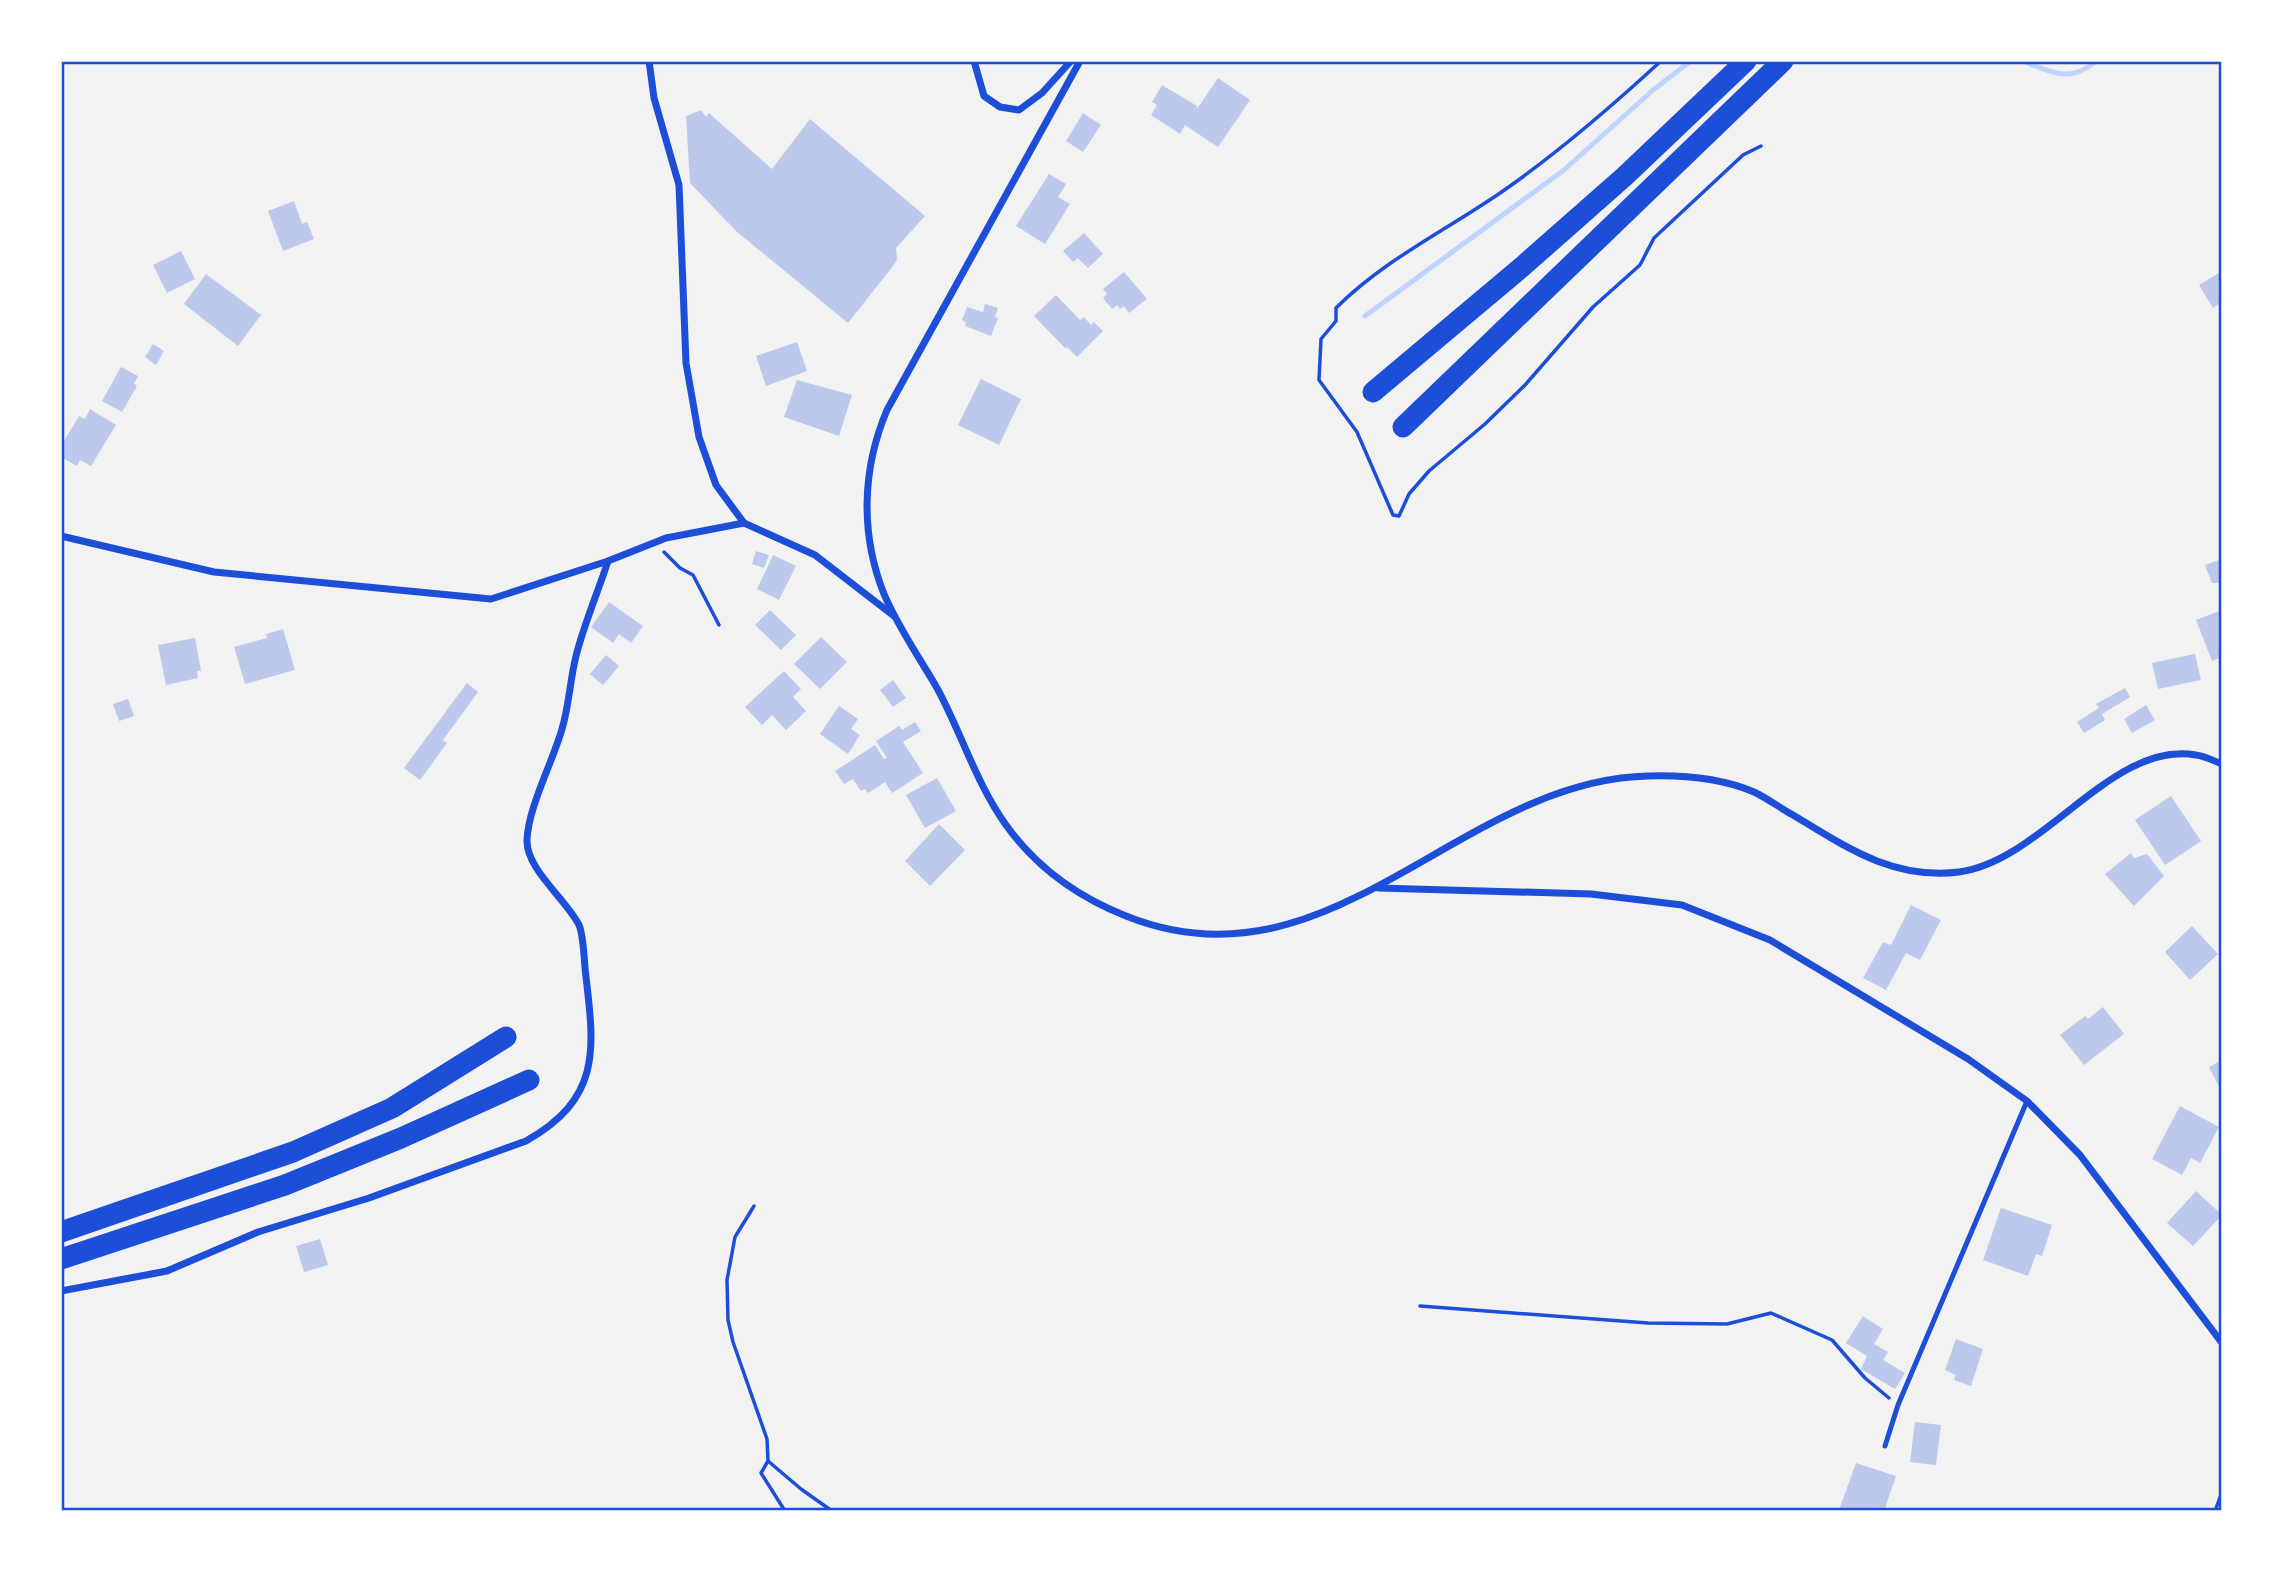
<svg xmlns="http://www.w3.org/2000/svg" width="2283" height="1572" font-family="'Noto Sans',sans-serif">
	<style>
		.lines { fill: none; stroke-linecap: round; stroke-linejoin: round }
		.stream { stroke: #bfd3fe; stroke-width: 5 }
		.building { fill: #bdc9ec }
		.path { stroke: #1d4ed8; stroke-width: 3.5 }
		.service { stroke: #1d4ed8; stroke-width: 5 }
		.minor { stroke: #1d4ed8; stroke-width: 7 }
		.motorway { stroke: #1d4ed8; stroke-width: 21 }
		.neatline { fill: none; stroke: #1d4ed8; stroke-width: 2.5 }
	</style>
	<rect width="100%" height="100%" fill="#f2f2f2"/>
	<g class="lines">
		<g class="stream">
			<path d="M2023 61C2051 72 2070 84 2096 61"/>
			<polyline points="1365,316 1564,170 1653,90 1691,61"/>
		</g>
	</g>
	<g class="building">
		<polygon points="1218,78 1250,100 1218,147 1185,125 1180,134 1151,115 1157,105 1152,102 1162,85 1197,106 1197,109"/>
		<polygon points="701,110 706,117 709,113 772,169 810,119 925,216 896,248 897,260 893,266 848,323 736,231 690,183 686,116"/>
		<polygon points="1083,113 1101,125 1083,152 1066,141"/>
		<polygon points="1049,174 1066,184 1058,197 1070,204 1045,244 1016,226"/>
		<polygon points="294,201 302,224 307,222 314,239 283,251 268,211"/>
		<polygon points="1084,233 1103,254 1088,268 1078,258 1073,262 1063,251"/>
		<polygon points="181,251 195,279 167,293 153,265"/>
		<polygon points="2222,271 2222,302 2213,308 2199,285"/>
		<polygon points="1124,272 1147,299 1129,313 1124,306 1120,309 1117,305 1112,309 1103,298 1107,294 1103,289"/>
		<polygon points="206,274 261,315 238,346 184,304"/>
		<polygon points="1056,295 1080,320 1084,317 1091,325 1094,322 1103,331 1077,357 1067,347 1066,349 1034,316"/>
		<polygon points="985,304 998,308 995,317 998,318 991,336 965,326 966,322 962,320 967,307 983,312"/>
		<polygon points="797,342 807,371 766,386 756,356"/>
		<polygon points="153,344 164,351 156,365 145,357"/>
		<polygon points="121,367 138,376 134,384 137,386 122,412 102,401"/>
		<polygon points="981,379 1021,399 999,445 958,425"/>
		<polygon points="797,380 852,395 839,436 784,417"/>
		<polygon points="90,409 116,425 91,466 80,460 77,466 61,457 64,449 61,446 79,416 85,419"/>
		<polygon points="756,551 769,555 764,568 752,564"/>
		<polygon points="773,555 796,566 779,600 757,589"/>
		<polygon points="2222,559 2222,591 2219,583 2212,583 2205,565"/>
		<polygon points="609,602 643,626 631,643 619,634 613,643 591,627"/>
		<polygon points="770,610 796,635 781,650 755,625"/>
		<polygon points="2222,610 2222,657 2212,661 2196,620"/>
		<polygon points="283,629 295,670 245,684 234,647 267,638 266,634"/>
		<polygon points="821,637 847,662 820,689 794,664"/>
		<polygon points="195,638 201,671 197,671 198,678 166,685 158,645"/>
		<polygon points="2195,654 2201,680 2158,689 2152,663"/>
		<polygon points="606,655 619,666 603,685 590,674"/>
		<polygon points="784,671 801,689 793,697 806,711 786,730 772,715 762,725 745,707"/>
		<polygon points="893,680 906,698 893,707 880,690"/>
		<polygon points="467,683 478,692 443,740 447,743 420,780 404,768"/>
		<polygon points="2125,688 2130,697 2102,714 2105,720 2084,733 2077,722 2099,708 2096,704"/>
		<polygon points="128,699 134,716 119,721 113,704"/>
		<polygon points="2146,705 2155,720 2132,733 2124,719"/>
		<polygon points="839,706 858,719 851,729 860,735 848,754 820,734"/>
		<polygon points="915,722 921,731 903,742 923,773 892,793 885,782 868,793 865,789 861,791 853,779 844,784 835,771 875,745 884,759 887,758 876,741 899,726 902,730"/>
		<polygon points="937,778 956,811 925,828 906,795"/>
		<polygon points="2171,796 2201,841 2165,865 2135,820"/>
		<polygon points="939,824 965,850 930,886 905,861"/>
		<polygon points="2131,853 2134,858 2147,854 2164,876 2134,906 2105,874"/>
		<polygon points="1911,905 1941,920 1920,960 1906,953 1886,990 1863,978 1883,942 1891,945"/>
		<polygon points="2192,926 2218,954 2190,980 2165,952"/>
		<polygon points="2103,1007 2124,1034 2084,1065 2060,1035 2085,1016 2088,1019"/>
		<polygon points="2222,1060 2222,1086 2218,1085 2209,1067"/>
		<polygon points="2180,1106 2219,1127 2200,1163 2191,1158 2182,1175 2152,1159"/>
		<polygon points="2196,1191 2222,1215 2193,1246 2167,1223"/>
		<polygon points="2001,1208 2052,1225 2042,1256 2036,1254 2028,1276 1983,1260"/>
		<polygon points="320,1239 328,1265 304,1272 296,1246"/>
		<polygon points="1863,1316 1883,1329 1874,1344 1888,1352 1883,1360 1905,1373 1895,1389 1861,1369 1867,1356 1846,1343"/>
		<polygon points="1956,1339 1983,1349 1971,1386 1954,1380 1956,1375 1945,1370"/>
		<polygon points="1915,1422 1941,1425 1936,1465 1910,1462"/>
		<polygon points="1856,1463 1896,1476 1884,1511 1839,1510"/>
	</g>
	<g class="lines">
		<g class="path">
			<path d="M1661 61C1611 107 1559 152 1503 191 1447 230 1385 259 1336 308V321L1321 339 1319 380 1357 432 1393 515 1399 516 1409 494 1429 471 1485 424 1525 385 1593 307 1640 265 1654 238 1743 155 1761 146"/>
			<polyline points="664,552 680,568 693,575 719,625"/>
			<polyline points="754,1206 735,1237 727,1280 728,1320 733,1342 767,1439 768,1461 761,1473 785,1511"/>
			<polyline points="1420,1306 1648,1323 1727,1324 1771,1313 1832,1340 1865,1378 1889,1398"/>
			<polyline points="768,1461 801,1489 832,1511"/>
			<polyline points="2215,1511 2222,1492"/>
		</g>
		<polyline class="service" points="1885,1446 1898,1405 2027,1101"/>
		<g class="minor">
			<polyline points="649,61 654,98 679,185 686,363 699,437 716,485 744,523"/>
			<polyline points="974,61 984,96 1000,107 1019,110 1042,93 1071,61"/>
			<path d="M1080 61 887 410C862 469 860 534 884 594 898 627 919 657 937 688 961 732 976 783 1006 825 1036 867 1078 897 1126 916 1330 998 1458 780 1648 776 1682 775 1721 778 1754 792 1767 798 1780 808 1793 815 1846 847 1893 880 1959 872 2043 861 2112 740 2196 755 2205 756 2214 761 2222 764"/>
			<polyline points="61,536 214,572 491,599 608,561 666,538 744,523 815,555 894,616"/>
			<polyline points="1378,888 1591,894 1682,905 1770,940 1968,1059 2027,1101 2080,1155 2222,1343"/>
			<path d="M61 1291 167 1271 258 1232 369 1198 526 1141C600 1099 595 1052 586 977 584 963 584 936 579 925 566 899 526 869 527 840 528 808 553 761 562 729 569 706 570 680 576 656 584 624 598 592 608 561"/>
		</g>
		<g class="motorway">
			<polyline points="1373,392 1523,266 1625,176 1746,61"/>
			<polyline points="1403,427 1783,61"/>
			<polyline points="61,1232 293,1152 392,1108 506,1037"/>
			<polyline points="61,1259 285,1185 401,1138 529,1080"/>
		</g>
	</g>
	<rect width="2283" height="1572" fill="none" stroke="#ffffff" stroke-width="126"/>
	<rect x="63" y="63" width="2157" height="1446" class="neatline"/>
</svg>
